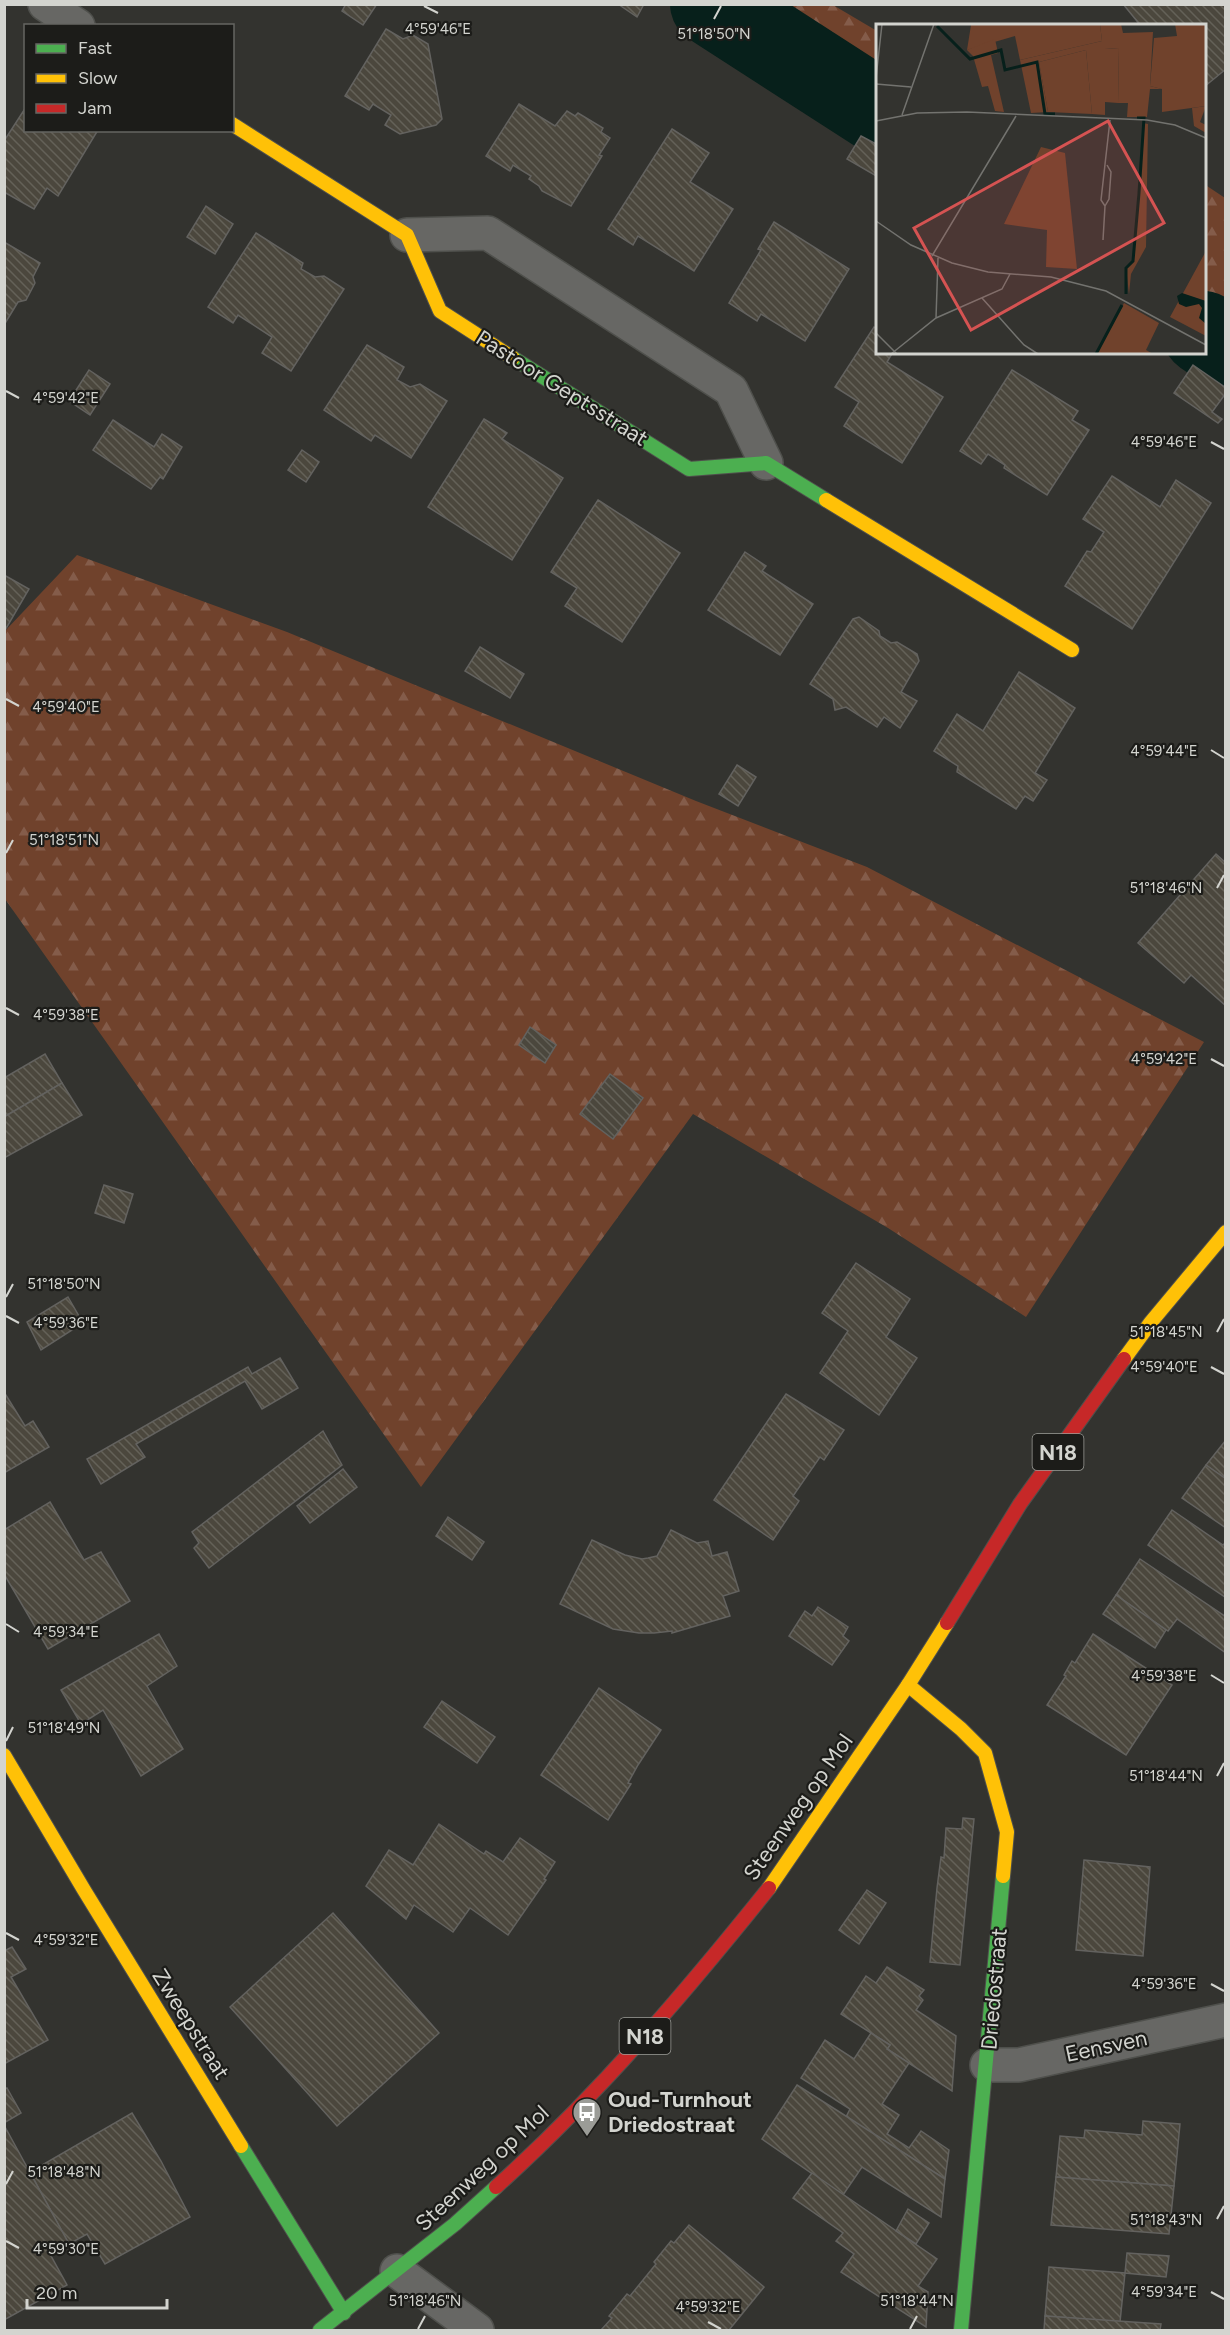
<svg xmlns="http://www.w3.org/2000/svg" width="1230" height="2335" font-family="Figtree,sans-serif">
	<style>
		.forest { fill: url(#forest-firs) }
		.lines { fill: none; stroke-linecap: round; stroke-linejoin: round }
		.river { stroke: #07201b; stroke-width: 84 }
		.building { fill: url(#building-back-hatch); stroke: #63625f; stroke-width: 1.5 }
		.street-casing { stroke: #4f504c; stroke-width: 36 }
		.fast-casing { stroke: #4f504c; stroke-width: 16 }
		.slow-casing { stroke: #4f504c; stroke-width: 16 }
		.jam-casing { stroke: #4f504c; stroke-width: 16 }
		.street { stroke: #676764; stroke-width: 33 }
		.fast { stroke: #4caf50; stroke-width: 14 }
		.slow { stroke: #ffc107; stroke-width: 14 }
		.jam { stroke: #c62828; stroke-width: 14 }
		.ticks { fill: none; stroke: #d3d4cf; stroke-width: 2 }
		.labels { text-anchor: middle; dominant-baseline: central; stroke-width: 4.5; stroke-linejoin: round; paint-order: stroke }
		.shield { fill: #1c1c19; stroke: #9c9d98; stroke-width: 1.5 }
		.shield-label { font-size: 21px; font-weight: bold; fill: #d3d4cf }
		.street-label { font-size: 22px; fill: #d3d4cf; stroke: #1c1c19 }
		.poi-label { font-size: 22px; font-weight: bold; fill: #d3d4cf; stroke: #1c1c19; text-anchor: start }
		.inset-river { fill: none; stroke: #07201b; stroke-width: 3 }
		.inset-road { fill: none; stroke: #73736f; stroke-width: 1.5 }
		.view { fill: #d55352; fill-opacity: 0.15; stroke: #d55352; stroke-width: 3 }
		.inset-edge { fill: none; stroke: #d3d4cf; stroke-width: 3 }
		.ticks-label { font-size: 15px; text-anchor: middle; fill: #d3d4cf; stroke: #1c1c19; stroke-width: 4.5; stroke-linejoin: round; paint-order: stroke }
	</style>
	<defs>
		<pattern id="forest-firs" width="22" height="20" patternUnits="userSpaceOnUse" patternTransform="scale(1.5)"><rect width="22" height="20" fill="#70422c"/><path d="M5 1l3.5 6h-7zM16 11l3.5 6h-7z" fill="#845c4a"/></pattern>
		<pattern id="building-back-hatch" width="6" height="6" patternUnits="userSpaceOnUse" patternTransform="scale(1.5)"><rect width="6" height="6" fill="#4b473d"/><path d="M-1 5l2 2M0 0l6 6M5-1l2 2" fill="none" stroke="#646158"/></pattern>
	</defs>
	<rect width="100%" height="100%" fill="#33332f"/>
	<g class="forest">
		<polygon points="712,5 833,5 877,31 877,112"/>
		<polygon points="1204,184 1225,198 1225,352 1205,337"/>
		<polygon points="77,555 287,632 696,801 867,867 1204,1042 1026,1317 888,1228 693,1114 421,1487 5,899 4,632"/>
	</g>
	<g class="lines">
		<g class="river">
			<polyline points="712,4 878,111"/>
			<polyline points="1204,333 1226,348"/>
		</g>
	</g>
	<g class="building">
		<polygon points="346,4 377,4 363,25 342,11"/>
		<polygon points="618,4 644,4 637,17"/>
		<polygon points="1123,4 1226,4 1226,69 1204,87 1204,26 1141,26"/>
		<polygon points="386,29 403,39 413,35 428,44 442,119 436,125 400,134 385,125 391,115 373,104 369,110 345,96"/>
		<polygon points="519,104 555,126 567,111 575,116 578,113 603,128 601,132 610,138 599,155 602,156 571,206 542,191 539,186 529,179 531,176 513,165 510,171 486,156"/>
		<polygon points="26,107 26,130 98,130 58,196 47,188 34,209 4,192 4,141"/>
		<polygon points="672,129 709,153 690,182 733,209 694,271 638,236 633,245 608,229"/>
		<polygon points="861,136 878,145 878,177 847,159"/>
		<polygon points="206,206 233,224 215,254 187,237"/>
		<polygon points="774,222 849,269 805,341 761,314 757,321 729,303 761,250 758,249"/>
		<polygon points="256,233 303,263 301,269 315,277 324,276 344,289 291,371 262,353 272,337 238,315 233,323 208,307"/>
		<polygon points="4,242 40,263 33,277 35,283 26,300 18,302 4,325"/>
		<polygon points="874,327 878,330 878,352 893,352 887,362 943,397 902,463 844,426 859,402 835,387"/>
		<polygon points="367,345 404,367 397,380 410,387 420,384 447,401 411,458 375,435 371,441 324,410"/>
		<polygon points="1193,365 1226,388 1226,393 1212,412 1222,419 1218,423 1174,393"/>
		<polygon points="89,370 110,384 90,415 69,401"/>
		<polygon points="1012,370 1078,411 1072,420 1089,430 1047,495 1004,468 1005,465 988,454 981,464 960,451"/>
		<polygon points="484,419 507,433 502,439 563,478 512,560 428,507"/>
		<polygon points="113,420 154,447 162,434 182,447 163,479 160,477 151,489 93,450"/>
		<polygon points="302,450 319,462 306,482 288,470"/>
		<polygon points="1112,476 1160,507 1176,480 1211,503 1132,629 1065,586 1087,551 1091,552 1104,532 1083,519"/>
		<polygon points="598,500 680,553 622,642 565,606 577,588 551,572"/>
		<polygon points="745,552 766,566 762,571 813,604 780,655 708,610"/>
		<polygon points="4,575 29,589 4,632"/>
		<polygon points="859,617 879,631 880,636 891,643 897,642 917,654 919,661 901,692 917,701 900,728 884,717 877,727 846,707 835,710 833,699 810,684 853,619"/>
		<polygon points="480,647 524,674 510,698 465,671"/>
		<polygon points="1019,672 1075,708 1035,773 1047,780 1033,801 1025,796 1016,809 957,772 958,766 934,751 957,714 983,731"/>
		<polygon points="737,765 756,777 738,806 719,794"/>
		<polygon points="1216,854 1226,863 1226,1006 1191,975 1184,983 1138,943"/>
		<polygon points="530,1027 556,1045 545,1063 519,1045"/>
		<polygon points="45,1054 62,1083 4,1117 4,1078"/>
		<polygon points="610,1074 643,1098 613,1139 580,1114"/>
		<polygon points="62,1083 82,1115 4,1158 4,1117"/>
		<polygon points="104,1185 133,1194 124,1223 95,1213"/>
		<polygon points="856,1263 910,1299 886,1337 917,1358 879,1415 820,1373 848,1331 822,1313"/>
		<polygon points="68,1297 83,1323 41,1350 27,1322"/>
		<polygon points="280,1358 298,1388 262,1409 245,1381 136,1444 145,1457 101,1484 87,1459 248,1367 252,1374"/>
		<polygon points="4,1392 25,1426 33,1421 49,1447 4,1473"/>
		<polygon points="786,1394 844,1430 824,1460 820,1457 793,1496 799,1501 773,1540 714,1500"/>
		<polygon points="323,1431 342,1465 209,1568 194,1548 199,1543 192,1532"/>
		<polygon points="1226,1440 1226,1479 1206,1465"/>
		<polygon points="1206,1465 1226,1479 1226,1528 1182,1498"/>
		<polygon points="343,1469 357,1487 310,1523 297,1506"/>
		<polygon points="50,1502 84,1560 101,1552 130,1601 48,1649 4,1574 4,1530"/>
		<polygon points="1172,1510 1223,1545 1226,1542 1225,1597 1148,1545"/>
		<polygon points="448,1517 484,1542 472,1560 436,1536"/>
		<polygon points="671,1530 697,1543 708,1541 712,1556 727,1552 739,1591 723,1596 730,1616 672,1633 672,1631 654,1633 639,1633 613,1629 560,1604 592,1540 625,1555 642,1559 648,1558 657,1556"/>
		<polygon points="1140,1559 1226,1617 1226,1653 1177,1619 1168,1631 1116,1595"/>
		<polygon points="1116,1595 1166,1630 1155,1648 1103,1614"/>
		<polygon points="818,1607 848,1627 843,1636 849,1641 832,1665 789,1636 805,1611 812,1616"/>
		<polygon points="159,1634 177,1666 147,1686 183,1749 141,1776 103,1710 81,1724 61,1690"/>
		<polygon points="1093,1634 1172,1685 1126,1755 1047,1705 1066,1676 1064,1675 1072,1661 1075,1663"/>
		<polygon points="599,1688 661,1730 638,1765 628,1783 631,1784 608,1820 541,1775"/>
		<polygon points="442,1701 495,1737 477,1763 424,1727"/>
		<polygon points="963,1818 974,1819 960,1965 930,1962 937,1888 941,1857 944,1858 946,1828 962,1829"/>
		<polygon points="439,1824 484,1854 486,1851 503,1862 520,1838 555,1862 544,1879 546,1880 508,1935 470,1908 453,1932 414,1905 406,1919 366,1886 389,1850 413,1865"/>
		<polygon points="1084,1860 1150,1867 1143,1956 1076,1950"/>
		<polygon points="867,1890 886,1903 859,1944 839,1930"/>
		<polygon points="333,1913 439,2033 337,2126 230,2007"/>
		<polygon points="12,1947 26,1969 11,1977 48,2040 4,2064 4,1951"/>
		<polygon points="887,1967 924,1990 919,1996 923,2000 916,2010 956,2036 952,2091 887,2049 890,2045 841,2014 866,1976 876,1983"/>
		<polygon points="871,2033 890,2045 887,2049 909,2063 882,2104 899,2115 887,2134 909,2148 921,2131 949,2150 945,2179 846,2117 850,2109 801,2078 825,2040 854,2059"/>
		<polygon points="797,2085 945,2179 941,2217 862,2167 843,2195 762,2139"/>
		<polygon points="7,2088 21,2113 4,2123 4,2089"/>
		<polygon points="132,2113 161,2161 190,2217 105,2264 87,2234 69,2244 30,2172"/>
		<polygon points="1143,2121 1180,2124 1174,2186 1056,2177 1060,2136 1084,2138 1085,2130 1142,2135"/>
		<polygon points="4,2125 69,2244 50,2254 67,2285 4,2320"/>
		<polygon points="812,2173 937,2259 918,2286 928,2292 926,2327 841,2272 854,2254 836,2241 843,2233 793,2198"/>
		<polygon points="1056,2177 1174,2186 1169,2234 1051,2225"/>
		<polygon points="908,2209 929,2223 916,2244 896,2231"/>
		<polygon points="689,2225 764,2287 729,2330 601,2330 612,2318 609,2316 627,2294 630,2296 656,2264 654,2262 671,2241 674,2243"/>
		<polygon points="1127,2253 1169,2256 1166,2277 1125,2273"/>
		<polygon points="1049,2267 1125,2273 1120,2322 1045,2316"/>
		<polygon points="1045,2316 1161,2324 1160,2330 1044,2330"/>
	</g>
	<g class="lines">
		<g class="street-casing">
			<g id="street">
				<polyline points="45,4 78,26"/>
				<polyline points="407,235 488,233 731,390 766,463"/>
				<polyline points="987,2065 1019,2065 1226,2020"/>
				<polyline points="397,2271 477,2330"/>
			</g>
		</g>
		<g class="fast-casing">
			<g id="fast">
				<polyline points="513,358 689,469 766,463 826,500"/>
				<polyline points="241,2146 344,2313"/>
				<polyline points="320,2330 455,2224 496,2187"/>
				<polyline points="961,2330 1003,1876"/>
			</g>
		</g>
		<g class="slow-casing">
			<g id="slow">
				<polyline points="232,124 407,235 440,311 513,358"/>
				<polyline points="826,500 1072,650"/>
				<polyline points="1124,1359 1151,1322 1226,1232"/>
				<polyline points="908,1685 961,1729 985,1753 1007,1832 1003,1876"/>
				<polyline points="4,1755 84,1890 241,2146"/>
				<polyline points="769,1888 908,1685 947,1623"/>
			</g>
		</g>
		<g class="jam-casing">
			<g id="jam">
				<polyline points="947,1623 1020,1504 1124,1359"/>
				<path d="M496 2187C597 2096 684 1994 769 1888"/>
			</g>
		</g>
		<use href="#street" class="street"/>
		<use href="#fast" class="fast"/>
		<use href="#slow" class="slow"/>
		<use href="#jam" class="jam"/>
	</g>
	<path class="ticks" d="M424 6 438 13M714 19 721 6M6 391 19 398M1211 442 1224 449M6 699 19 706M1211 750 1224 758M6 853 13 840M1217 888 1224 875M6 1008 19 1015M1211 1059 1224 1066M6 1297 13 1284M6 1316 19 1323M1217 1332 1224 1319M1211 1367 1224 1374M6 1624 19 1632M1211 1675 1224 1683M6 1741 13 1727M1217 1776 1224 1763M6 1933 19 1940M1211 1984 1224 1991M6 2184 13 2171M1217 2219 1224 2206M6 2241 19 2248M1211 2292 1224 2299M708 2322 721 2329M418 2329 425 2316M910 2329 917 2316"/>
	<defs>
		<g id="bus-pin" transform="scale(1.5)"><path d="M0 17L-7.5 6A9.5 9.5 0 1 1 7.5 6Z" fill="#9b9c97" stroke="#1c1c19"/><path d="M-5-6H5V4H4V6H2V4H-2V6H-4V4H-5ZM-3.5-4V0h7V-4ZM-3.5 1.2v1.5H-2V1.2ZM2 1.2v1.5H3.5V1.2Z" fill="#fff"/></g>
	</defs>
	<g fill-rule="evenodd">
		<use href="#bus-pin" x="587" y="2112"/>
	</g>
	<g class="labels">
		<g class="shield">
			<rect x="1032.5" y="1434" width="51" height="36" rx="4.5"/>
			<rect x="619.5" y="2018" width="51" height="36" rx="4.5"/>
		</g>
		<g class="shield-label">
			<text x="1058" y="1452">N18</text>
			<text x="645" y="2036">N18</text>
		</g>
		<g class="street-label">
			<text transform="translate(562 388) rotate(32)">Pastoor Geptsstraat</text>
			<text transform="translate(798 1807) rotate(-55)">Steenweg op Mol</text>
			<text transform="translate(994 1989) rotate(-85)">Driedostraat</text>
			<text transform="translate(191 2024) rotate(58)">Zweepstraat</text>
			<text transform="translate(1106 2046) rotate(-12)">Eensven</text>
			<text transform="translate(482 2168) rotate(-43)">Steenweg op Mol</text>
		</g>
		<g class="poi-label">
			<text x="608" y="2099">Oud-Turnhout<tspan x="608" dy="25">Driedostraat</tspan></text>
		</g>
	</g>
	<g transform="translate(876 24)">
		<rect width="330" height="330" fill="#33332f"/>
		<path d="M224 0 226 17 144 36 139 12 91 26 95 1ZM243 24 242 79 229 78V25ZM210 26 216 90 172 88 163 38ZM330 227V312L294 293ZM248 279 283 299 270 326 277 330H221Z" fill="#70422c"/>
		<path d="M224 0H245L247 9 277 8 274 62 286 65H274L271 93H251L252 79H242L243 24 229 25V91L216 90 210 26 163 38 172 88 155 89 144 36 226 17ZM119 15 122 29 115 31 128 88 119 87 112 62 106 63 97 32 91 26ZM330 82 324 98 330 101V109L318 102 316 84ZM267 99 272 100 270 223 255 250 253 270 250 244 257 237ZM165 123 189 129 201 245 170 243 171 206 128 200Z" fill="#70422c"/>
		<path d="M299 0H330V82L286 88V65L274 62 278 14 301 12Z" fill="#70422c"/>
		<path d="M306 269 330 277V300L323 294 326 284 323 280 310 283 303 280 301 272Z" fill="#07201b"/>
		<path class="inset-river" d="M61 2 94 35 125 26 129 46 161 38 169 90H179M250 270V244L257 237 263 169 268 94H261M220 330 246 281"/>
		<path class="inset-road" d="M0 54 6 0M0 60 35 63M26 91 58 0M0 97 41 89 91 88 271 96 299 101 330 114M229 182 233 175 235 148 231 141M0 197 35 221 76 239 112 248 175 253 230 267 330 321M227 216 229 182 225 176 234 96M56 232 140 92M106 274 148 321 162 330M60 294 62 234M0 309 21 330M15 330 60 294 126 265 134 250"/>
		<path class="view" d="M232 97 288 199 95 306 38 204Z"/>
		<rect width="330" height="330" class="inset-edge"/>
	</g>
	<g class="ticks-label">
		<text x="438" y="34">4°59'46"E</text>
		<text x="714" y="39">51°18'50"N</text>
		<text x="66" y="403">4°59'42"E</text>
		<text x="1164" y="447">4°59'46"E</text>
		<text x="66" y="712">4°59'40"E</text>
		<text x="1164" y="756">4°59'44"E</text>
		<text x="64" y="845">51°18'51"N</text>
		<text x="1166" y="893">51°18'46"N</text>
		<text x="66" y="1020">4°59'38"E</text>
		<text x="1164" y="1064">4°59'42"E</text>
		<text x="64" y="1289">51°18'50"N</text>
		<text x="66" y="1328">4°59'36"E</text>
		<text x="1166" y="1337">51°18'45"N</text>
		<text x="1164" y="1372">4°59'40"E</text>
		<text x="66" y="1637">4°59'34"E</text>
		<text x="1164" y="1681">4°59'38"E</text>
		<text x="64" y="1733">51°18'49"N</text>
		<text x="1166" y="1781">51°18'44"N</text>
		<text x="66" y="1945">4°59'32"E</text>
		<text x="1164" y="1989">4°59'36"E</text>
		<text x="64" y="2177">51°18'48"N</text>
		<text x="1166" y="2225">51°18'43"N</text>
		<text x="66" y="2254">4°59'30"E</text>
		<text x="1164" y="2297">4°59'34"E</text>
		<text x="425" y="2306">51°18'46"N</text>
		<text x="917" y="2306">51°18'44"N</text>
		<text x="708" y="2312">4°59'32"E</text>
	</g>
	<rect width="1230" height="2335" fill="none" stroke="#d3d4cf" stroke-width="12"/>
	<rect x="24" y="24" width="210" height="108" fill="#1c1c19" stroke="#656662" stroke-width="1.5"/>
	<rect x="36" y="44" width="30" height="9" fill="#4caf50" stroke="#656662" stroke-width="1.5"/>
	<text x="78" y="54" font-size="18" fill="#d3d4cf">Fast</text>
	<rect x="36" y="74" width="30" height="9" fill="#ffc107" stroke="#656662" stroke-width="1.5"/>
	<text x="78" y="84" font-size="18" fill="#d3d4cf">Slow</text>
	<rect x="36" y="104" width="30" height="9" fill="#c62828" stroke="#656662" stroke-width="1.5"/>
	<text x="78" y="114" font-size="18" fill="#d3d4cf">Jam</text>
	<path d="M27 2299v9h140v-9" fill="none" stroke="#d3d4cf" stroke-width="3"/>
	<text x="36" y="2299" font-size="18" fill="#d3d4cf" stroke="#1c1c19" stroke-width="4.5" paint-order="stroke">20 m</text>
</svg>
